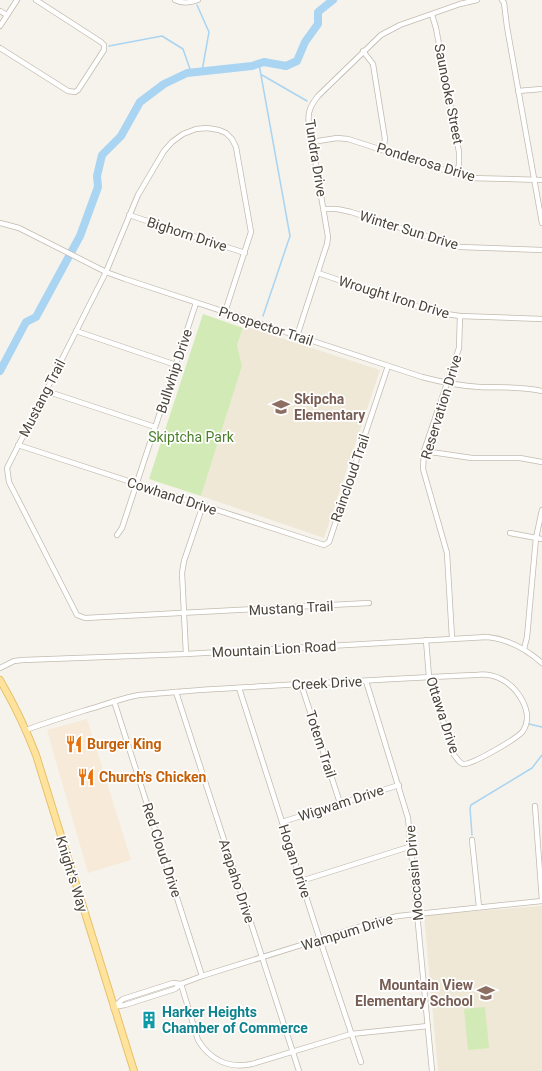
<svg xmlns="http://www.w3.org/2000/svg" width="542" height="1071" font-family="Roboto,sans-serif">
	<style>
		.commercial { fill: #f7ead8 }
		.education { fill: #efe8d6 }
		.green { fill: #d2eab5 }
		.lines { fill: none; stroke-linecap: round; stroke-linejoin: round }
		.stream { stroke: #a9d4f2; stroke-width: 1.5 }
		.river { stroke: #a9d4f2; stroke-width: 8 }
		.minor-casing { stroke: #c2bbae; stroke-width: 6 }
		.major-casing { stroke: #e6c16a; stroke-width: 8 }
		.minor { stroke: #fff; stroke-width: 4.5 }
		.major { stroke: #ffe39c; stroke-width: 6 }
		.labels { text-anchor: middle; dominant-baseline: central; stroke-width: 3.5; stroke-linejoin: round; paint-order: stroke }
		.street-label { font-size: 14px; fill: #4b4439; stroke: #fff }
		.education-label { font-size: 14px; font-weight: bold; fill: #785e54; stroke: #fff; text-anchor: start }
		.park-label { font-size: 14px; fill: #4a7f2a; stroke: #fff }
		.food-label { font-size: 14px; font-weight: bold; fill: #c56008; stroke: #fff; text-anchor: start }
		.culture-label { font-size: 14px; font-weight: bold; fill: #0d838f; stroke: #fff; text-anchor: start }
	</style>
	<rect width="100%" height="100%" fill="#f6f3ec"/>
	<polygon class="commercial" points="87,719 131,860 88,873 47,730"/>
	<g class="education">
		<polygon points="244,326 380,370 324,538 201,496 242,366 237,345"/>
		<polygon points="542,906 542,1071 438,1071 424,915"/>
	</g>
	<g class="green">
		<polygon points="203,314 243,328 237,345 242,366 201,496 149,479"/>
		<polygon points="485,1007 489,1048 468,1050 464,1009"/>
	</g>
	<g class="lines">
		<g class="stream">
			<polyline points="197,5 209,32 202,71"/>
			<polyline points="109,46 162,36 183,49 191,72"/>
			<polyline points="259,64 290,236 263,316"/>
			<polyline points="262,75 307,101"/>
			<polyline points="529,724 542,727"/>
			<polyline points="472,835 470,808 471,805 532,768 542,755"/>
		</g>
		<polyline class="river" points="0,371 26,322 36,317 80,236 98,187 97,176 102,155 121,136 140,102 164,84 187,73 252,66 264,62 286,66 297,61 305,42 318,24 318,12 333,0"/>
		<g class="minor-casing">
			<g id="minor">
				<path d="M175 0C183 4 190 3 198 0"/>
				<polyline points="502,0 504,3 507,27 542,223"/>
				<polyline points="0,11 7,15"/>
				<polyline points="432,15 436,28 459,152 459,165 456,174"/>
				<polyline points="0,26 17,0"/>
				<polyline points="0,48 68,91 75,92 78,90 104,50 104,45 101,42 36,0"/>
				<polyline points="363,51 373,64 385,139 383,150"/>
				<polyline points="518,91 542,89"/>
				<polyline points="312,142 337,138 348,139 469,178 542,180"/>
				<polyline points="324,209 337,209 351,212 460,247 542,250"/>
				<polyline points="129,215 245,253"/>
				<path d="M0 223 19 228 106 272 125 279 422 377C441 382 460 386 480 387 501 388 522 386 542 391"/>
				<polyline points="318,273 433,312 460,316 542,319"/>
				<polyline points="225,312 251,232 236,147 232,139 226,133 219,130 207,128 196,129 183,134 172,142 164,151 138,195 106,272 7,468 9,482 77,615 85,618 369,603"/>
				<polyline points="76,331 176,365"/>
				<path d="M297 336 327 244 328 237 309 124C307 112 311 105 318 96L381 35 400 25 460 4 477 0"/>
				<polyline points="46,391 155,427"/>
				<polyline points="18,445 324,545 329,542 388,366"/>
				<polyline points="424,451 472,458 520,458 542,462"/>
				<polyline points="510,533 542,539"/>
				<polyline points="117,535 122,528 196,303"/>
				<polyline points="452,638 447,553 423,469 424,451 459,348 460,316"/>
				<polyline points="524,649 527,637 536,538 542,510"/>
				<polyline points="186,654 182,573 184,561 203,505"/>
				<path d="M0 668 14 661 23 660 186 654 487 637C509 639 526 649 542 663"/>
				<polyline points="366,681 408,818 432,1071"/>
				<polyline points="301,684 340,803"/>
				<polyline points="239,688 320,940 361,1062"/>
				<polyline points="176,692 299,1071"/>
				<polyline points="114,701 202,976"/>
				<path d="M26 730C45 723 64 717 83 711 100 706 117 700 134 696 144 694 155 694 165 693 193 690 222 689 250 687 325 683 401 678 476 675 484 674 493 675 501 679 517 687 535 712 523 731 518 738 472 765 463 764 459 763 457 758 454 755L429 677 426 640"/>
				<polyline points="535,806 542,900"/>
				<polyline points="282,822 399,785"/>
				<polyline points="472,840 479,907"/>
				<polyline points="301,881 412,846"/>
				<path d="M181 984 198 1040C210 1060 229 1069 252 1064L351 1034 428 1026"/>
				<polyline points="113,1007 125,1005 175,989 181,984 202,976 378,921 398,916 542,901"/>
				<polyline points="114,1007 123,999 173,983 181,984"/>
			</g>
		</g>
		<g class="major-casing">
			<path id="major" d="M0 680C14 704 26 729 36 755L134 1071"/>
		</g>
		<use href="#minor" class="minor"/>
		<use href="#major" class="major"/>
	</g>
	<defs>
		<g id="school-bare" transform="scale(1.38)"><path d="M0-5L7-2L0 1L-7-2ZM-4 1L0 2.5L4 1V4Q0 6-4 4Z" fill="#8d6e63" stroke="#fff" stroke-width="2.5" paint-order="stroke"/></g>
		<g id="restaurant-bare" transform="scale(1.38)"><path d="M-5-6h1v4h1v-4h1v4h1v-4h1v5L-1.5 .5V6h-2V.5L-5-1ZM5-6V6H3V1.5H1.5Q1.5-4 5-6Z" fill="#e8710a" stroke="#fff" stroke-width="2.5" paint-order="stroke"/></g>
		<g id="building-bare" transform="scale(1.38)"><path d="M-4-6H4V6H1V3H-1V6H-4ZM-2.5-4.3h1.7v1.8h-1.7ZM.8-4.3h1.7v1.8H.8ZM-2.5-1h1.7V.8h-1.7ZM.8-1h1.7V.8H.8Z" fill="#0f9aa8" stroke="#fff" stroke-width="2.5" paint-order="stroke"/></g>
	</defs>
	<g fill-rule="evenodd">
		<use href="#school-bare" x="281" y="407"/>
		<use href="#restaurant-bare" x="74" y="744"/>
		<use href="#restaurant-bare" x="86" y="777"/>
		<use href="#school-bare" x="486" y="993"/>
		<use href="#building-bare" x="149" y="1020"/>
	</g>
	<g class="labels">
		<g class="street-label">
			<text transform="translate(449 94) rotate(79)">Saunooke Street</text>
			<text transform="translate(316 158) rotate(81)">Tundra Drive</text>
			<text transform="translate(426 162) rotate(17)">Ponderosa Drive</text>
			<text transform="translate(409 230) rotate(17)">Winter Sun Drive</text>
			<text transform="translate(187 234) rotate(18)">Bighorn Drive</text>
			<text transform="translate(394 297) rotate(17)">Wrought Iron Drive</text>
			<text transform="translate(266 326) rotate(18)">Prospector Trail</text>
			<text transform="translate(174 371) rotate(-72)">Bullwhip Drive</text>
			<text transform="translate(42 398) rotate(-63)">Mustang Trail</text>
			<text transform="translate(441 407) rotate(-73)">Reservation Drive</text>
			<text transform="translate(350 478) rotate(-71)">Raincloud Trail</text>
			<text transform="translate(172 496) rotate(18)">Cowhand Drive</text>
			<text transform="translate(291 608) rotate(-3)">Mustang Trail</text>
			<text transform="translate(274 649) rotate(-3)">Mountain Lion Road</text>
			<text transform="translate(327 683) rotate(-3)">Creek Drive</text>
			<text transform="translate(443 715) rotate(72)">Ottawa Drive</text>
			<text transform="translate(321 744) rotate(72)">Totem Trail</text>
			<text transform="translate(341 803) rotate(-18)">Wigwam Drive</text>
			<text transform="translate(162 850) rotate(72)">Red Cloud Drive</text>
			<text transform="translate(295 861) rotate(72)">Hogan Drive</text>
			<text transform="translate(414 873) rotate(-95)">Moccasin Drive</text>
			<text transform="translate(72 874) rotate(73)">Knight's Way</text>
			<text transform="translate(237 881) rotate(72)">Arapaho Drive</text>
			<text transform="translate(347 932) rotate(-17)">Wampum Drive</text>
		</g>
		<g class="education-label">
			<text x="294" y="399">Skipcha<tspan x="294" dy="16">Elementary</tspan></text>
			<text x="473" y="985" text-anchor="end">Mountain View<tspan x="473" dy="16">Elementary School</tspan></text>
		</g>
		<g class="park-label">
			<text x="191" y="437">Skiptcha Park</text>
		</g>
		<g class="food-label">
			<text x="87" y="744">Burger King</text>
			<text x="99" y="777">Church's Chicken</text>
		</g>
		<g class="culture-label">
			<text x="162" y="1012">Harker Heights<tspan x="162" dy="16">Chamber of Commerce</tspan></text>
		</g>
	</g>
</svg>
